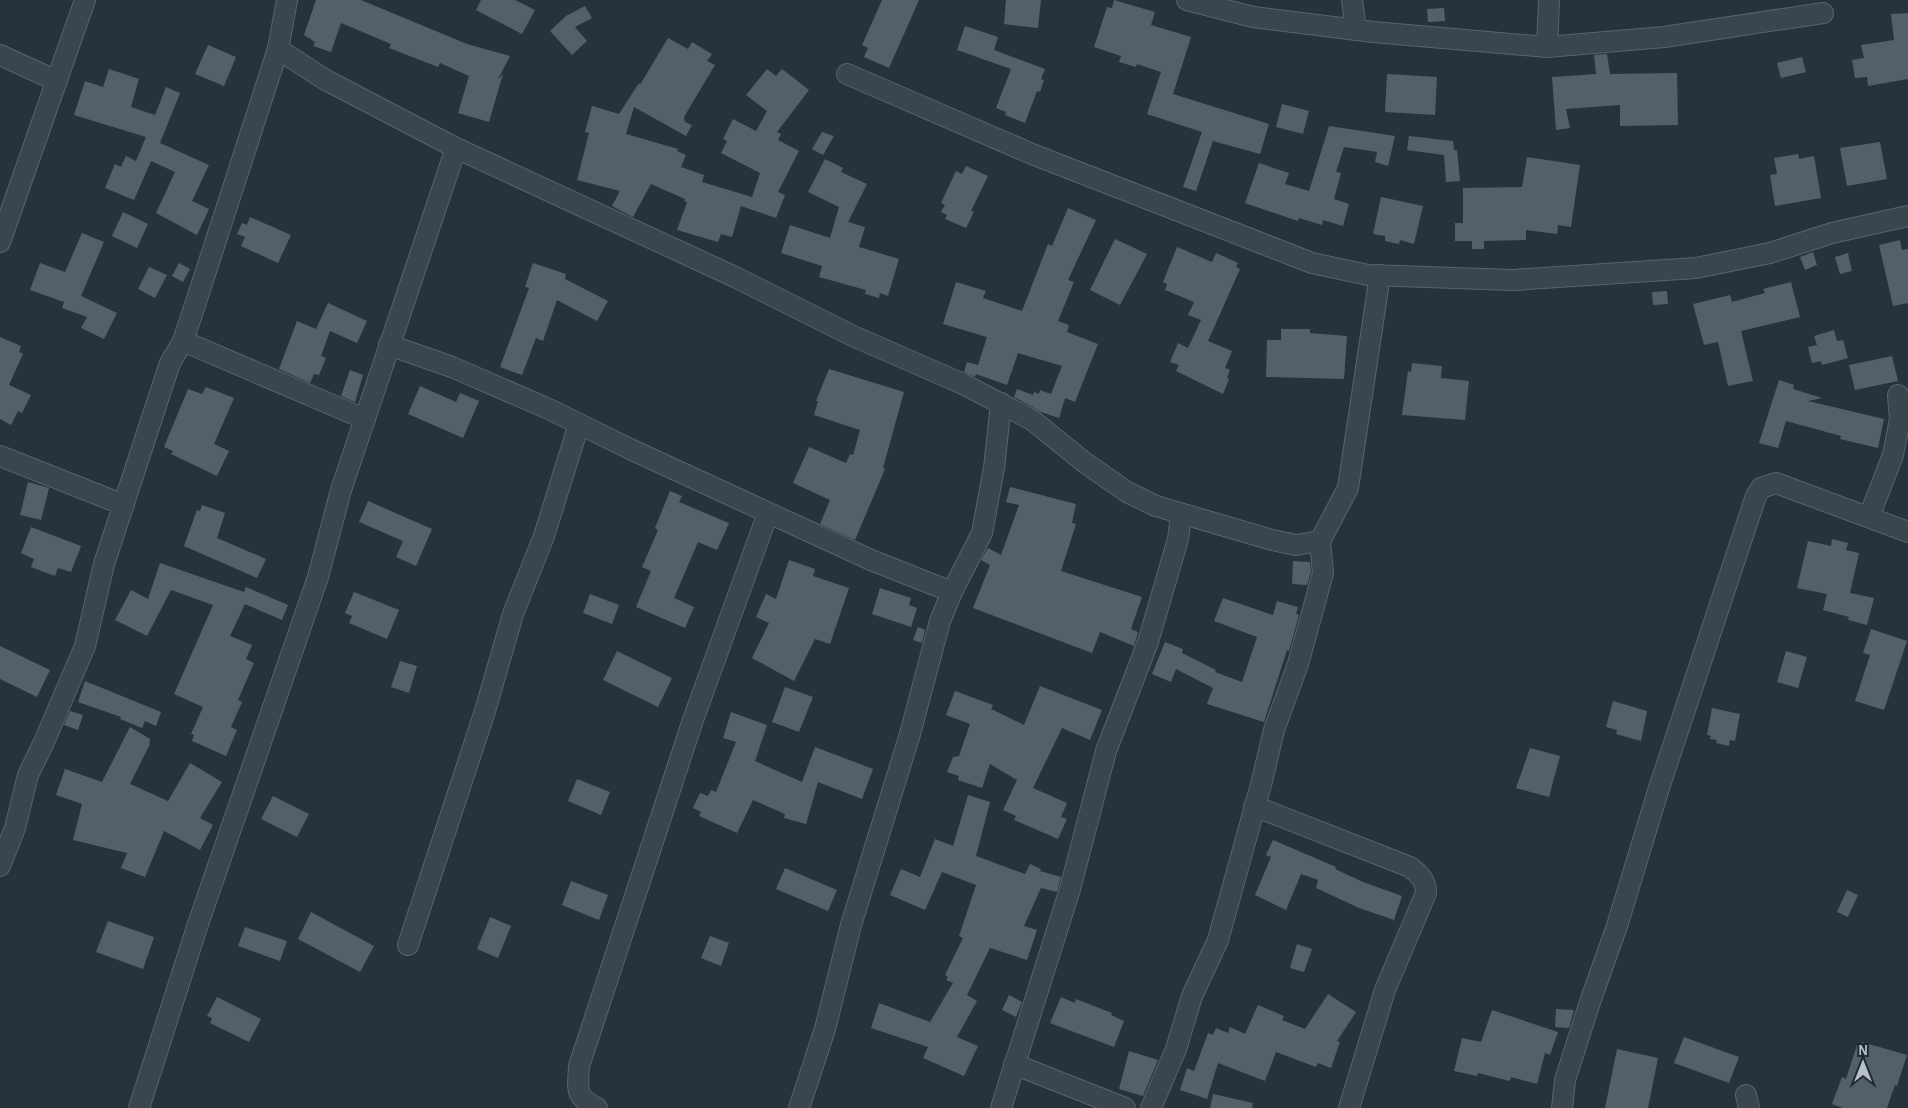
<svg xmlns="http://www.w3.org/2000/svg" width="1908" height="1108" font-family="'Alegreya Sans',sans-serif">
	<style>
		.building { fill: #53606a }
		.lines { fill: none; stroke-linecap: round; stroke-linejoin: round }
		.minor-casing { stroke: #59636b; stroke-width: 22 }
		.minor { stroke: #3b454d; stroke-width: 20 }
	</style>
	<rect width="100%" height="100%" fill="#27333c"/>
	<g class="building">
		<polygon points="316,0 361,0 467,44 510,56 498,79 503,74 489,122 458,113 469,76 440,63 438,67 389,48 391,44 341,23 331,52 313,46 315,42 304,35"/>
		<polygon points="481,0 515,0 535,10 522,34 476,10"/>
		<polygon points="882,0 919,0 889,68 864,57 868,48 862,45"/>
		<polygon points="1006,0 1041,0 1038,28 1004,24"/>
		<polygon points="1114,0 1155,12 1151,25 1191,37 1173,94 1269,124 1260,154 1213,141 1196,191 1183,187 1202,132 1147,114 1161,72 1137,64 1136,67 1119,62 1121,56 1094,47 1107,7 1112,8"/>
		<polygon points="585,6 592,18 575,27 587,41 572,55 550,31 566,16"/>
		<polygon points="1444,8 1445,21 1428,22 1427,9"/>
		<polygon points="1908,13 1908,79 1868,86 1867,77 1855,78 1852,60 1864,58 1861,45 1894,40 1891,14"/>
		<polygon points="965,26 998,37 994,50 1045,69 1041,79 1044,80 1040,92 1037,91 1025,123 1005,115 1006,112 996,108 1011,69 957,50"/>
		<polygon points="668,38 688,49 692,42 712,54 707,61 715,65 684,117 685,122 692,125 686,136 634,107 626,134 678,149 677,151 686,155 681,167 704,175 702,182 752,197 760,173 721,153 727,141 723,139 733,119 756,131 767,111 746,95 767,69 776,76 782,69 809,90 777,132 781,134 778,140 799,151 778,192 785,195 776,218 741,206 732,237 721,234 718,242 677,230 687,202 684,201 685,199 651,184 633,217 612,206 620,191 577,180 589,133 585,132 592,106 619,114 639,83 640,85"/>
		<polygon points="208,45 236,57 224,86 195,74"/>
		<polygon points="1607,54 1610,74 1677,73 1678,125 1620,126 1620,105 1566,109 1570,128 1556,130 1552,77 1596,74 1594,55"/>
		<polygon points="1802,57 1806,72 1781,78 1777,63"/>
		<polygon points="109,69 139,79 131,107 155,115 166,87 180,93 160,143 209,165 192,201 209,209 197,235 156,213 175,172 151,161 134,200 105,188 115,164 121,167 126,156 136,161 146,137 74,115 85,81 103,87"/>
		<polygon points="1387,74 1437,77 1435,115 1385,112"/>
		<polygon points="1282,104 1309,111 1303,134 1276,127"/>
		<polygon points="1329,126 1395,136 1388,166 1375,162 1377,152 1344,147 1336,172 1341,173 1334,199 1349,204 1343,226 1323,220 1322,225 1299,218 1298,221 1245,203 1259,163 1289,173 1285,184 1309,191"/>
		<polygon points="822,132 834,136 823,155 812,149"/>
		<polygon points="1409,136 1453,141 1454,150 1457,150 1460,181 1446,182 1444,155 1407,150"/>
		<polygon points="1880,142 1887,179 1847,186 1840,148"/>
		<polygon points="1798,154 1799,159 1814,156 1821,198 1775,206 1770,175 1777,174 1774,158"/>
		<polygon points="1527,157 1580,165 1571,227 1558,225 1557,234 1526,230 1526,240 1484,241 1484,249 1472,249 1472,241 1455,241 1455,223 1463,223 1463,188 1522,187"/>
		<polygon points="825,159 843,168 841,172 867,184 848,222 865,227 859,247 899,259 888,296 880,293 879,298 865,294 866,290 819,277 822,266 781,253 790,225 830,238 839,207 808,192"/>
		<polygon points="966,166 988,176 971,211 974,212 966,228 945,219 947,215 941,212 945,205 941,203 956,171 962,174"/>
		<polygon points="1381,197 1423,206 1414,244 1400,240 1399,244 1385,241 1385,236 1373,234"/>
		<polygon points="1068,208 1096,220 1068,280 1074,282 1058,321 1069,325 1067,332 1098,344 1075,402 1065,398 1059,418 1041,412 1014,397 1017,389 1033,395 1034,392 1039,394 1040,390 1051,394 1062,366 1018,353 1007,385 976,374 975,377 964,372 967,362 978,365 987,337 943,324 956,282 986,291 983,298 1022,311 1048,244 1052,246"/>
		<polygon points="123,212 148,224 137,248 112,236"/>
		<polygon points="250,217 291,235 278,263 241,246 245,237 237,234 242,223 247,225"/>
		<polygon points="82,233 104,242 81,296 117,313 104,339 81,328 87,317 62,308 64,302 30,290 40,263 65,272"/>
		<polygon points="1115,239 1147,254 1120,305 1090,290"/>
		<polygon points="1900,240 1902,250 1908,249 1908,303 1893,306 1879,245"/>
		<polygon points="1177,247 1212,262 1216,253 1238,263 1236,267 1240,269 1208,341 1232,351 1225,368 1230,370 1227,378 1229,379 1223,394 1176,371 1179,365 1170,362 1178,343 1188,348 1201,320 1188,315 1194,302 1165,290 1167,284 1163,282"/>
		<polygon points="1813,252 1817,265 1805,270 1800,257"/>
		<polygon points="1848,253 1852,271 1840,274 1835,257"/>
		<polygon points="179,263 190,269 183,282 172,276"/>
		<polygon points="533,263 566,274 565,279 608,301 597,321 557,300 543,341 536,338 522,375 500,367 529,288 525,287"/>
		<polygon points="149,267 167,275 155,298 138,289"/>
		<polygon points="1791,282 1800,317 1741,331 1753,381 1728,386 1718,342 1704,345 1693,304 1730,295 1732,302 1765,293 1763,289"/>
		<polygon points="1667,291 1668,304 1653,305 1652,292"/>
		<polygon points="328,303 367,321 357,343 330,331 321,356 326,358 319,375 314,374 310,383 279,369 297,321 316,329"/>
		<polygon points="1281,329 1310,329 1310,333 1347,336 1344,379 1266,377 1267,340 1281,340"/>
		<polygon points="1834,330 1837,341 1843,340 1848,358 1822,365 1821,361 1812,363 1808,347 1817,345 1814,336"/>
		<polygon points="0,337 21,346 19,352 23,354 9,385 31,395 22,413 18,411 11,425 0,419"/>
		<polygon points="1892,356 1898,381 1855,390 1849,365"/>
		<polygon points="1412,363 1442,366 1441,378 1469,381 1465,420 1402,415 1408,371 1411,372"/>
		<polygon points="829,369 904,392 883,468 885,469 855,540 820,524 830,500 793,483 809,447 846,463 850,454 853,455 860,430 814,415 818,401 816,401"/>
		<polygon points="350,370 363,375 355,402 341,396"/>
		<polygon points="1779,380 1794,385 1793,389 1822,398 1808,401 1884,419 1878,448 1840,439 1841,436 1786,421 1778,448 1759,443"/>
		<polygon points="420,386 456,402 460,393 479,401 463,438 408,414"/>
		<polygon points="206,387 234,398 214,444 229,451 217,476 171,454 173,451 164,447 188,389 202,394"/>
		<polygon points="28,482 49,488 41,520 20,515"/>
		<polygon points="1010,487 1076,504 1072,523 1076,524 1061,571 1142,597 1131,629 1138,632 1134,646 1100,632 1092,653 973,608 990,565 981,560 988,548 1001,555 1019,505 1006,502"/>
		<polygon points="670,491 682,496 679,502 729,523 717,550 698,542 674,598 694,607 685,628 636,607 651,571 642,567 658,530 655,528"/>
		<polygon points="368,501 432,529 416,566 396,557 403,541 359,522"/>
		<polygon points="202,505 225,513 217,538 266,559 257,578 184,546 197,510 200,511"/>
		<polygon points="31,527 81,546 71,572 58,568 55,576 31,567 34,559 21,553"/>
		<polygon points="1832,539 1848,543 1846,550 1859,553 1850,593 1874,598 1867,625 1848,620 1849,617 1823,610 1827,594 1797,588 1808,541 1831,546"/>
		<polygon points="789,560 815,569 813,576 849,588 830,644 815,639 794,681 752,658 769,623 756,617 766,594 776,599"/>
		<polygon points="1293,561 1310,562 1311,572 1307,585 1292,584"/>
		<polygon points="160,563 244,592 246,587 288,605 282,620 245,604 230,636 252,645 246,659 254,663 238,700 242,702 231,727 237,730 226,756 192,741 194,735 191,734 203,707 174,694 213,605 171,590 147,636 115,620 131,590 148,599"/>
		<polygon points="880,588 911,598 909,605 917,608 911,627 872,614"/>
		<polygon points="354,592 399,610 387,639 349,623 352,616 345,613"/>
		<polygon points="590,594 619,605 612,624 583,613"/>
		<polygon points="1223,598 1273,615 1277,601 1298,607 1296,614 1299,615 1289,651 1287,650 1264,722 1207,704 1213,688 1176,669 1171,682 1152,674 1165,642 1183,649 1182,653 1216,670 1215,672 1242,682 1257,637 1214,621"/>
		<polygon points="918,627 925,630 922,643 913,640"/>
		<polygon points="1871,629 1907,641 1884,710 1855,701 1870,655 1863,653"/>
		<polygon points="0,646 50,670 37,697 0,679"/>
		<polygon points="617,651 672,678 658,707 603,680"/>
		<polygon points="1786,651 1807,657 1798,688 1777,682"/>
		<polygon points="400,661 417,666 409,693 391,687"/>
		<polygon points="85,681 161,712 156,726 145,721 142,728 120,719 121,717 78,702"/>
		<polygon points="1040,686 1102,710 1090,740 1062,728 1033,788 1067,803 1061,817 1067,819 1058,839 1014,820 1016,816 1003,810 1017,780 990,764 982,788 958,780 959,776 947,772 953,757 959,756 970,724 946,715 955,691 993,705 991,709 1024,725"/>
		<polygon points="785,687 813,697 799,732 772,722"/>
		<polygon points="1613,701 1647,711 1641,741 1616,734 1617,730 1606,727"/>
		<polygon points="1712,708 1740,714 1735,741 1730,740 1729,746 1716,743 1717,740 1710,739 1711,736 1707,735"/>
		<polygon points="70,711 83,715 78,730 64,725"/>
		<polygon points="731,712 767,725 755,761 802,782 815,747 873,769 862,799 818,782 806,824 784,818 785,814 753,800 737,833 699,816 701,812 693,808 700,793 708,796 711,790 716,792 736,742 723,738"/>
		<polygon points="130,727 150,739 149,746 130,784 168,801 190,763 222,782 200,818 213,825 200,850 164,831 145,877 121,868 127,853 73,840 82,804 56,795 65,769 102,782"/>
		<polygon points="1530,748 1560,756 1549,797 1516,788"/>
		<polygon points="577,779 610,792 601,815 568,801"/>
		<polygon points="968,795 990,802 976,856 1025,874 1030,864 1041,869 1040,871 1061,877 1057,892 1041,888 1024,926 1037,930 1027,960 990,948 967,995 977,1001 957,1037 978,1046 964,1076 923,1058 928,1047 871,1028 879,1003 930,1022 953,983 946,980 948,977 945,975 963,938 959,936 976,885 942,872 925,910 890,895 901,869 920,877 935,839 953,846"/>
		<polygon points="273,796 309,814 297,837 261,819"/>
		<polygon points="1273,840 1336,867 1335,869 1363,882 1402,896 1394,920 1359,908 1316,888 1318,880 1301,874 1286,910 1255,895 1271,857 1266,855"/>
		<polygon points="785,868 837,890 828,911 776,889"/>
		<polygon points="571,881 608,895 599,920 562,905"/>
		<polygon points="1847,890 1858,895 1848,917 1837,912"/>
		<polygon points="311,912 374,946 360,972 298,939"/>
		<polygon points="490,917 511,926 498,958 477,949"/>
		<polygon points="108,921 154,937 143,969 96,952"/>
		<polygon points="245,927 287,941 280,961 238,946"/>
		<polygon points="710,936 729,943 721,966 701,958"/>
		<polygon points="1297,944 1312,949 1304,972 1290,968"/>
		<polygon points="1328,994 1356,1012 1337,1041 1340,1042 1331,1068 1318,1063 1316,1067 1276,1052 1265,1081 1218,1063 1207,1099 1180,1090 1187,1068 1194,1071 1208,1033 1213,1035 1216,1028 1228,1033 1230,1027 1245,1034 1258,1005 1284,1016 1282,1020 1305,1029"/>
		<polygon points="1009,995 1022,1002 1016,1017 1002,1010"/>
		<polygon points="217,997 261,1019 249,1042 210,1023 212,1018 207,1016"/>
		<polygon points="1061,997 1075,1003 1076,999 1112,1013 1111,1015 1124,1021 1114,1047 1050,1023"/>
		<polygon points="1556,1009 1574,1010 1569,1028 1555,1027"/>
		<polygon points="1492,1010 1558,1032 1550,1055 1545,1053 1537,1084 1511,1077 1510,1081 1478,1073 1477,1076 1454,1071 1462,1038 1481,1042"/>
		<polygon points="1684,1037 1739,1057 1729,1083 1674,1063"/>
		<polygon points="1862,1042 1907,1055 1897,1086 1895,1085 1887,1108 1843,1108 1832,1104 1842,1077 1846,1079 1857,1045 1861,1046"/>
		<polygon points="1617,1049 1658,1058 1648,1108 1605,1108"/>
		<polygon points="1129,1051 1158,1060 1143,1096 1119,1089"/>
		<polygon points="1213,1094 1253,1103 1252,1108 1210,1108"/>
	</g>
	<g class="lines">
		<g class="minor-casing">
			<g id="minor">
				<polyline points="1187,0 1253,17 1373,32 1547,47 1664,37 1823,13"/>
				<polyline points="1352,0 1356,30"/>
				<polyline points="1547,47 1549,0"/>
				<polyline points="278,49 324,79 456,148 735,277 853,336 963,384 1032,420 1084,462 1127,492 1156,506 1272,540 1296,545 1320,541 1348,488 1380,275"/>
				<polyline points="0,55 57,81"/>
				<polyline points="847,74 1032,154 1312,263 1368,275 1513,280 1696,268 1770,253 1832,233 1908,216"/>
				<polyline points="0,242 85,0"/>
				<polyline points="183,341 365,419"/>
				<polyline points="389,345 452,367 551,410 630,449 871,560 952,592"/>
				<polyline points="0,456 124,505"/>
				<polyline points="1869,517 1893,455 1900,419 1898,395"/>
				<path d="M1254 806 1410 867C1419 874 1426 880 1426 893L1385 990 1349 1108"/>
				<polyline points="0,866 15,828 28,775 44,742 85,646 104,564 170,363 183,341 195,305 278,49 287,0"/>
				<polyline points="408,945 485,711 513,614 544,536 579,424"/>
				<polyline points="1014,1064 1125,1108"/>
				<polyline points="1746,1095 1749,1108"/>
				<polyline points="139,1108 198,924 318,577 341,490 456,148"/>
				<path d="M597 1108C574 1096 578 1090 579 1066L693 720 768 513"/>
				<polyline points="799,1108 825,1029 851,925 910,734 940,621 952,592 982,533 994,468 1001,403"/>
				<polyline points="1001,1108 1070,889 1106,751 1148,642 1178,539 1181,515"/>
				<polyline points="1151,1108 1176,1049 1192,996 1218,940 1262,781 1274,730 1298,664 1323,573 1320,541"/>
				<polyline points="1562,1108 1565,1080 1591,999 1617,926 1659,788 1756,496 1761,488 1776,483 1908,532"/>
			</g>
		</g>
		<use href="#minor" class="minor"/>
	</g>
	<g transform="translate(1863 1063)" stroke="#202a32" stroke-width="4" paint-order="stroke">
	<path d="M0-4L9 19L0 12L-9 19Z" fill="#b7c0c8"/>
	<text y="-8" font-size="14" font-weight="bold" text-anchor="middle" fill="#b7c0c8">N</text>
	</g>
</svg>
